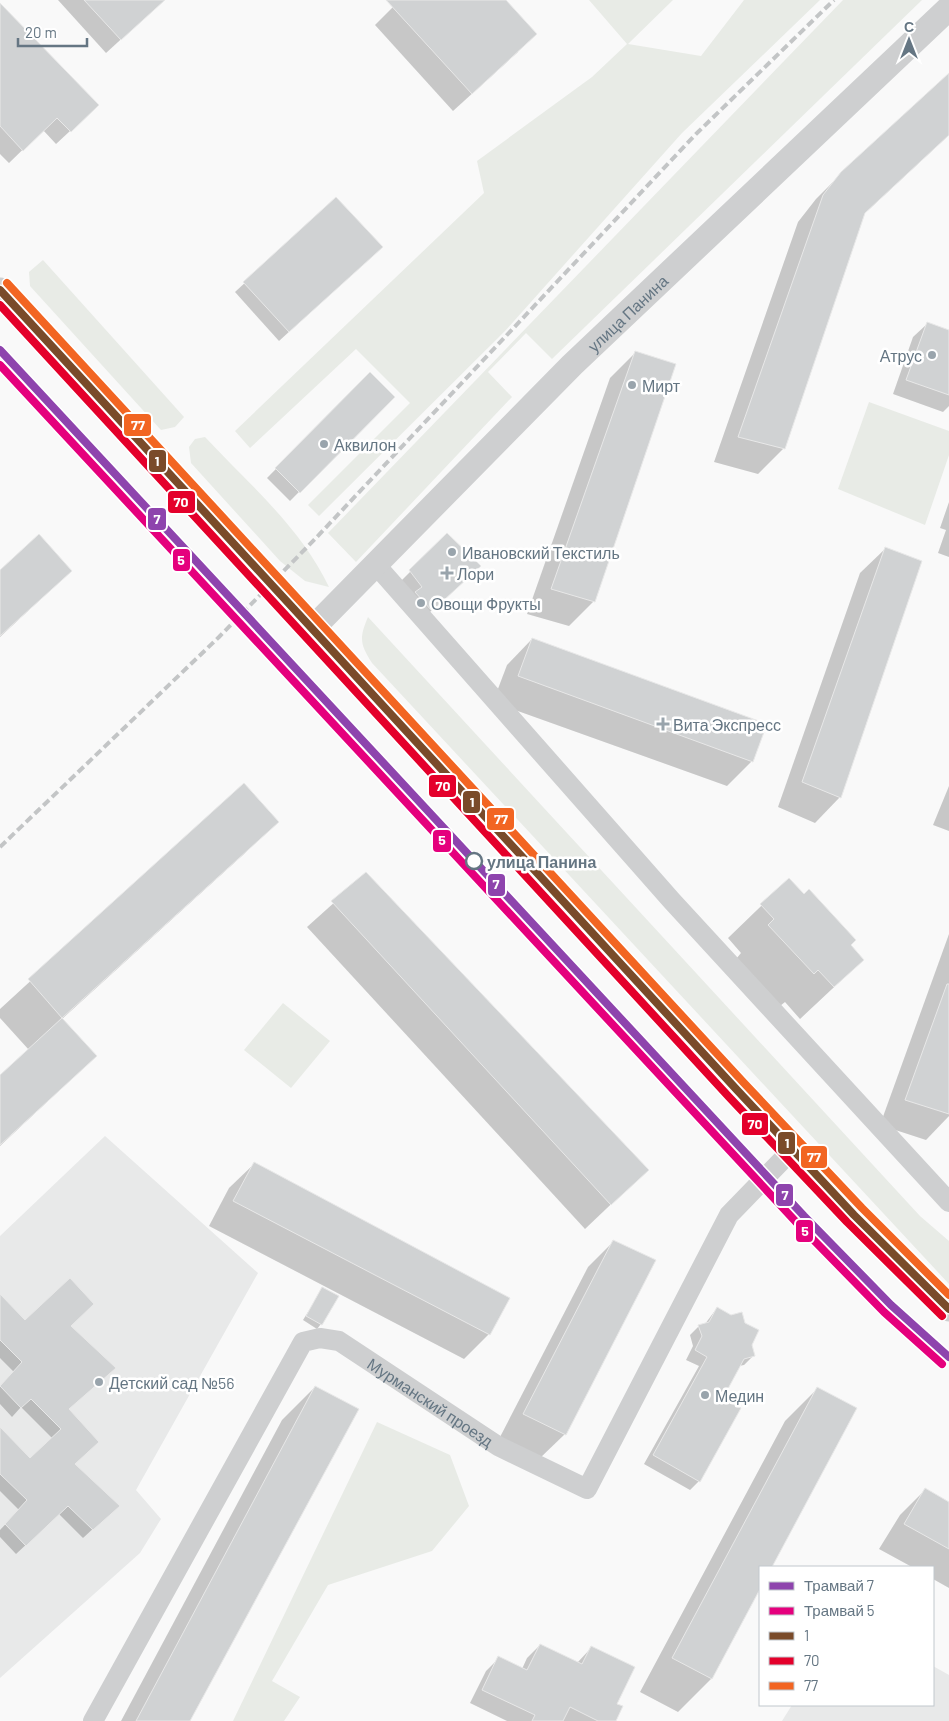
<svg xmlns="http://www.w3.org/2000/svg" width="949" height="1721" font-family="Barlow,sans-serif">
	<style>
		.built { fill: #e8e9e9 }
		.green { fill: #e8ebe6 }
		.shadow { fill: #0003 }
		.building { fill: #d0d2d3; stroke: #e8e8e8 }
		.lines { fill: none; stroke-linecap: round; stroke-linejoin: round }
		.minor { stroke: #cecfd0; stroke-width: 20 }
		.tertiary { stroke: #cecfd0; stroke-width: 25 }
		.rail { stroke: #c3c5c6; stroke-width: 4; stroke-dasharray: 8 4; stroke-linecap: butt }
		.bus-1-casing { stroke: #fff; stroke-width: 11 }
		.bus-2-casing { stroke: #fff; stroke-width: 11 }
		.bus-3-casing { stroke: #fff; stroke-width: 11 }
		.bus-1 { stroke: #7a4b2a; stroke-width: 8 }
		.bus-2 { stroke: #e4002b; stroke-width: 8 }
		.bus-3 { stroke: #f26522; stroke-width: 8 }
		.tram-1-casing { stroke: #fff; stroke-width: 11 }
		.tram-2-casing { stroke: #fff; stroke-width: 11 }
		.tram-1 { stroke: #8e44ad; stroke-width: 8 }
		.tram-2 { stroke: #e5007d; stroke-width: 8 }
		.poi-dot { fill: #99a4ac; stroke: #fff; stroke-width: 2 }
		.stop-dot { fill: #fff; stroke: #657683; stroke-width: 2.5 }
		.labels { text-anchor: middle; dominant-baseline: central; stroke-width: 5; stroke-linejoin: round; paint-order: stroke }
		.street-label { font-size: 16px; fill: #657683; stroke: #fff }
		.poi-label { font-size: 16px; fill: #657683; stroke: #fff; text-anchor: start }
		.stop-label { font-size: 16px; font-weight: bold; fill: #657683; stroke: #fff; text-anchor: start }
		.line-badge { stroke: #fff; stroke-width: 2 }
		.badge-label { font-size: 14px; text-anchor: middle; font-weight: bold; fill: #fff }
	</style>
	<rect width="100%" height="100%" fill="#f9f9f9"/>
	<g class="built">
		<polygon points="105,1136 258,1273 136,1490 161,1519 140,1553 0,1678 0,1236"/>
		<polygon points="933,1666 949,1675 949,1721 782,1721 792,1705 933,1705"/>
	</g>
	<g class="green">
		<polygon points="589,0 673,0 628,44 701,56 744,0 820,0 682,133 505,331 319,516 308,505 410,403 356,349 250,448 235,431 484,193 477,161 592,77 627,44"/>
		<polygon points="843,0 922,0 552,359 526,333 488,372 512,397 356,562 328,533"/>
		<polygon points="43,260 184,417 175,427 161,430 30,286 29,272"/>
		<polygon points="869,402 949,431 949,455 925,525 838,489"/>
		<path d="M205 437C249 484 301 528 329 587L305 581 280 561 191 463 189 447 195 439Z"/>
		<path d="M368 617 920 1216 949 1241V1284L372 663C360 644 359 638 368 617Z"/>
		<polygon points="283,1003 330,1041 291,1088 244,1050"/>
		<polygon points="377,1422 450,1455 469,1506 432,1551 328,1585 272,1681 300,1697 284,1721 233,1721"/>
	</g>
	<g class="shadow">
		<polygon points="58,0 164,0 106,53"/>
		<polygon points="400,0 504,0 518,52 453,111 375,25"/>
		<polygon points="0,5 83,119 56,144 43,130 9,163 0,154"/>
		<polygon points="949,75 949,135 863,215 784,448 758,474 714,462 798,222 816,199 842,173"/>
		<polygon points="336,198 372,256 279,341 235,292"/>
		<polygon points="927,324 949,331 949,406 943,412 893,394 913,337"/>
		<polygon points="636,352 594,601 569,626 527,614 610,378"/>
		<polygon points="370,374 393,397 290,501 267,478"/>
		<polygon points="949,502 949,557 938,553 946,530 940,528"/>
		<polygon points="447,535 467,578 419,622 398,584"/>
		<polygon points="886,548 840,797 815,823 778,807 860,573"/>
		<polygon points="0,571 71,571 0,637"/>
		<polygon points="532,639 752,761 727,786 493,702 507,665"/>
		<polygon points="244,785 277,821 244,854 62,1019 96,1056 0,1146 0,1076 29,1050 0,1018 0,1009"/>
		<polygon points="949,786 949,831 933,825"/>
		<polygon points="366,874 647,1170 585,1229 307,927"/>
		<polygon points="789,879 863,960 800,1019 785,1002 780,1006 736,959 741,953 728,938"/>
		<polygon points="949,934 949,1116 926,1140 880,1125"/>
		<polygon points="255,1163 489,1334 464,1359 209,1226 229,1188"/>
		<polygon points="614,1241 565,1434 539,1459 499,1439 588,1267"/>
		<polygon points="323,1288 321,1324 317,1329 303,1320"/>
		<polygon points="0,1303 25,1322 69,1327 67,1409 74,1464 109,1514 83,1538 59,1514 16,1554 0,1537 0,1530 19,1510 0,1491 0,1446 30,1459 52,1438 21,1407 12,1417 0,1404 0,1387 14,1372 0,1358"/>
		<polygon points="717,1308 750,1345 754,1355 744,1365 739,1366 721,1398 699,1481 690,1490 644,1464 699,1366 686,1360 693,1346 690,1335 699,1326 705,1324"/>
		<polygon points="315,1387 188,1721 121,1721 282,1420"/>
		<polygon points="818,1388 855,1409 770,1567 760,1567 760,1586 711,1679 678,1712 640,1692 785,1421"/>
		<polygon points="925,1490 949,1503 949,1588 933,1579 933,1567 912,1567 879,1549 900,1515"/>
		<polygon points="540,1645 577,1663 592,1647 616,1704 614,1721 507,1721 470,1703 486,1671 499,1658 522,1669 527,1658"/>
	</g>
	<g class="building">
		<polygon points="84,0 165,0 121,40"/>
		<polygon points="386,0 506,0 537,34 472,94"/>
		<polygon points="0,3 99,105 71,132 57,118 23,151 0,126"/>
		<polygon points="949,73 949,135 865,213 785,449 738,437 823,195 841,172"/>
		<polygon points="336,197 383,247 289,332 243,282"/>
		<polygon points="927,322 949,330 949,395 906,380"/>
		<polygon points="635,351 676,364 595,602 551,589"/>
		<polygon points="370,372 395,397 300,493 275,468"/>
		<polygon points="447,533 481,566 432,611 415,592 422,587 409,570"/>
		<polygon points="39,534 72,571 0,636 0,570"/>
		<polygon points="885,547 922,561 841,798 802,782"/>
		<polygon points="532,638 767,724 753,762 518,676"/>
		<polygon points="244,783 279,822 62,1018 28,979"/>
		<polygon points="366,872 649,1170 611,1205 331,901"/>
		<polygon points="789,878 804,894 809,889 856,940 851,945 864,960 834,987 818,970 814,974 768,925 774,919 760,904"/>
		<polygon points="947,984 949,984 949,1114 905,1100"/>
		<polygon points="62,1018 97,1056 0,1145 0,1075"/>
		<polygon points="254,1162 510,1298 490,1335 233,1201"/>
		<polygon points="613,1240 656,1260 566,1435 523,1414"/>
		<polygon points="70,1278 94,1304 71,1326 116,1368 69,1409 99,1442 75,1464 120,1506 93,1530 68,1506 26,1546 5,1524 27,1500 0,1474 0,1427 30,1458 61,1429 31,1399 21,1408 0,1386 22,1362 0,1340 0,1294 25,1320"/>
		<polygon points="322,1287 339,1296 322,1325 306,1316"/>
		<polygon points="717,1307 731,1315 742,1312 745,1323 759,1330 752,1345 755,1356 744,1359 723,1398 741,1408 700,1482 653,1455 707,1357 695,1350 702,1336 698,1325 709,1322"/>
		<polygon points="315,1386 359,1409 190,1721 136,1721"/>
		<polygon points="817,1387 857,1408 772,1567 760,1567 760,1589 712,1679 672,1658"/>
		<polygon points="925,1488 949,1502 949,1549 904,1524"/>
		<polygon points="540,1644 582,1664 591,1646 635,1667 617,1704 623,1706 616,1721 598,1721 570,1707 563,1721 532,1721 535,1715 482,1690 498,1656 527,1670"/>
	</g>
	<g class="lines">
		<g class="minor">
			<polyline points="376,565 672,901 949,1202"/>
			<path id="s1" d="M93 1721 303 1342 320 1338 339 1341 498 1446 587 1489 729 1215 793 1149"/>
		</g>
		<g class="tertiary">
			<path d="M0 290C186 489 370 691 554 892 624 968 693 1043 763 1118 824 1183 884 1248 949 1309"/>
			<path id="s2" d="M313 628 572 365 949 8"/>
		</g>
		<polyline class="rail" points="0,847 219,637 315,539 696,134 834,0"/>
		<g class="bus-1-casing">
			<polyline id="bus-1" points="0,290 737,1090 854,1215 949,1309"/>
		</g>
		<g class="bus-2-casing">
			<polyline id="bus-2" points="0,305 729,1097 847,1222 942,1316"/>
		</g>
		<g class="bus-3-casing">
			<polyline id="bus-3" points="7,283 744,1083 862,1208 949,1295"/>
		</g>
		<use href="#bus-1" class="bus-1"/>
		<use href="#bus-2" class="bus-2"/>
		<use href="#bus-3" class="bus-3"/>
		<g class="tram-1-casing">
			<polyline id="tram-1" points="0,350 804,1216 891,1305 949,1357"/>
		</g>
		<g class="tram-2-casing">
			<polyline id="tram-2" points="0,365 797,1223 884,1312 942,1364"/>
		</g>
		<use href="#tram-1" class="tram-1"/>
		<use href="#tram-2" class="tram-2"/>
	</g>
	<g class="poi-dot">
		<circle cx="932" cy="355" r="5"/>
		<circle cx="632" cy="385" r="5"/>
		<circle cx="324" cy="444" r="5"/>
		<circle cx="452" cy="552" r="5"/>
		<path d="M444.5 565.5h5v5h5v5h-5v5h-5v-5h-5v-5h5z"/>
		<circle cx="421" cy="603" r="5"/>
		<path d="M660.5 716.5h5v5h5v5h-5v5h-5v-5h-5v-5h5z"/>
		<circle cx="99" cy="1382" r="5"/>
		<circle cx="705" cy="1395" r="5"/>
	</g>
	<circle class="stop-dot" cx="474" cy="861" r="8"/>
	<g class="labels">
		<g class="street-label">
			<text stroke="none"><textPath href="#s2" startOffset="445">улица Панина</textPath></text>
			<text stroke="none"><textPath href="#s1" startOffset="580">Мурманский проезд</textPath></text>
		</g>
		<g class="poi-label">
			<text x="922" y="355" text-anchor="end">Атрус</text>
			<text x="642" y="385">Мирт</text>
			<text x="334" y="444">Аквилон</text>
			<text x="462" y="552">Ивановский Текстиль</text>
			<text x="457" y="573">Лори</text>
			<text x="431" y="603">Овощи Фрукты</text>
			<text x="673" y="724">Вита Экспресс</text>
			<text x="109" y="1382">Детский сад №56</text>
			<text x="715" y="1395">Медин</text>
		</g>
		<g class="stop-label">
			<text x="487" y="861">улица Панина</text>
		</g>
	</g>
	<g class="line-badge">
		<rect x="123" y="413" width="29" height="24" rx="5" fill="#f26522"/>
		<rect x="148" y="449" width="19" height="24" rx="5" fill="#7a4b2a"/>
		<rect x="167" y="490" width="29" height="24" rx="5" fill="#e4002b"/>
		<rect x="147" y="507" width="20" height="24" rx="5" fill="#8e44ad"/>
		<rect x="172" y="548" width="19" height="24" rx="5" fill="#e5007d"/>
		<rect x="428" y="774" width="29" height="24" rx="5" fill="#e4002b"/>
		<rect x="462" y="790" width="19" height="24" rx="5" fill="#7a4b2a"/>
		<rect x="486" y="807" width="29" height="24" rx="5" fill="#f26522"/>
		<rect x="432" y="829" width="20" height="24" rx="5" fill="#e5007d"/>
		<rect x="487" y="873" width="19" height="24" rx="5" fill="#8e44ad"/>
		<rect x="741" y="1112" width="28" height="24" rx="5" fill="#e4002b"/>
		<rect x="777" y="1131" width="19" height="24" rx="5" fill="#7a4b2a"/>
		<rect x="800" y="1145" width="28" height="24" rx="5" fill="#f26522"/>
		<rect x="775" y="1183" width="19" height="24" rx="5" fill="#8e44ad"/>
		<rect x="795" y="1219" width="19" height="24" rx="5" fill="#e5007d"/>
	</g>
	<g class="badge-label">
		<text x="138" y="430">77</text>
		<text x="157" y="466">1</text>
		<text x="181" y="507">70</text>
		<text x="157" y="524">7</text>
		<text x="181" y="565">5</text>
		<text x="443" y="791">70</text>
		<text x="472" y="807">1</text>
		<text x="501" y="824">77</text>
		<text x="442" y="845">5</text>
		<text x="496" y="889">7</text>
		<text x="755" y="1129">70</text>
		<text x="787" y="1148">1</text>
		<text x="814" y="1162">77</text>
		<text x="785" y="1200">7</text>
		<text x="805" y="1236">5</text>
	</g>
	<rect x="759" y="1566" width="175" height="140" fill="#ffffff" stroke="#c1c8cd"/>
	<rect x="769" y="1582" width="25" height="8" fill="#8e44ad" stroke="#c1c8cd"/>
	<text x="804" y="1591" font-size="15" fill="#657683">Трамвай 7</text>
	<rect x="769" y="1607" width="25" height="8" fill="#e5007d" stroke="#c1c8cd"/>
	<text x="804" y="1616" font-size="15" fill="#657683">Трамвай 5</text>
	<rect x="769" y="1632" width="25" height="8" fill="#7a4b2a" stroke="#c1c8cd"/>
	<text x="804" y="1641" font-size="15" fill="#657683">1</text>
	<rect x="769" y="1657" width="25" height="8" fill="#e4002b" stroke="#c1c8cd"/>
	<text x="804" y="1666" font-size="15" fill="#657683">70</text>
	<rect x="769" y="1682" width="25" height="8" fill="#f26522" stroke="#c1c8cd"/>
	<text x="804" y="1691" font-size="15" fill="#657683">77</text>
	<g transform="translate(909 40)" stroke="#ffffff" stroke-width="4" paint-order="stroke">
	<path d="M0-4L9 19L0 12L-9 19Z" fill="#657683"/>
	<text y="-8" font-size="14" font-weight="bold" text-anchor="middle" fill="#657683">С</text>
	</g>
	<path d="M18 38v8h69v-8" fill="none" stroke="#657683" stroke-width="2.5"/>
	<text x="25" y="38" font-size="15" fill="#657683" stroke="#ffffff" stroke-width="4" paint-order="stroke">20 m</text>
</svg>
